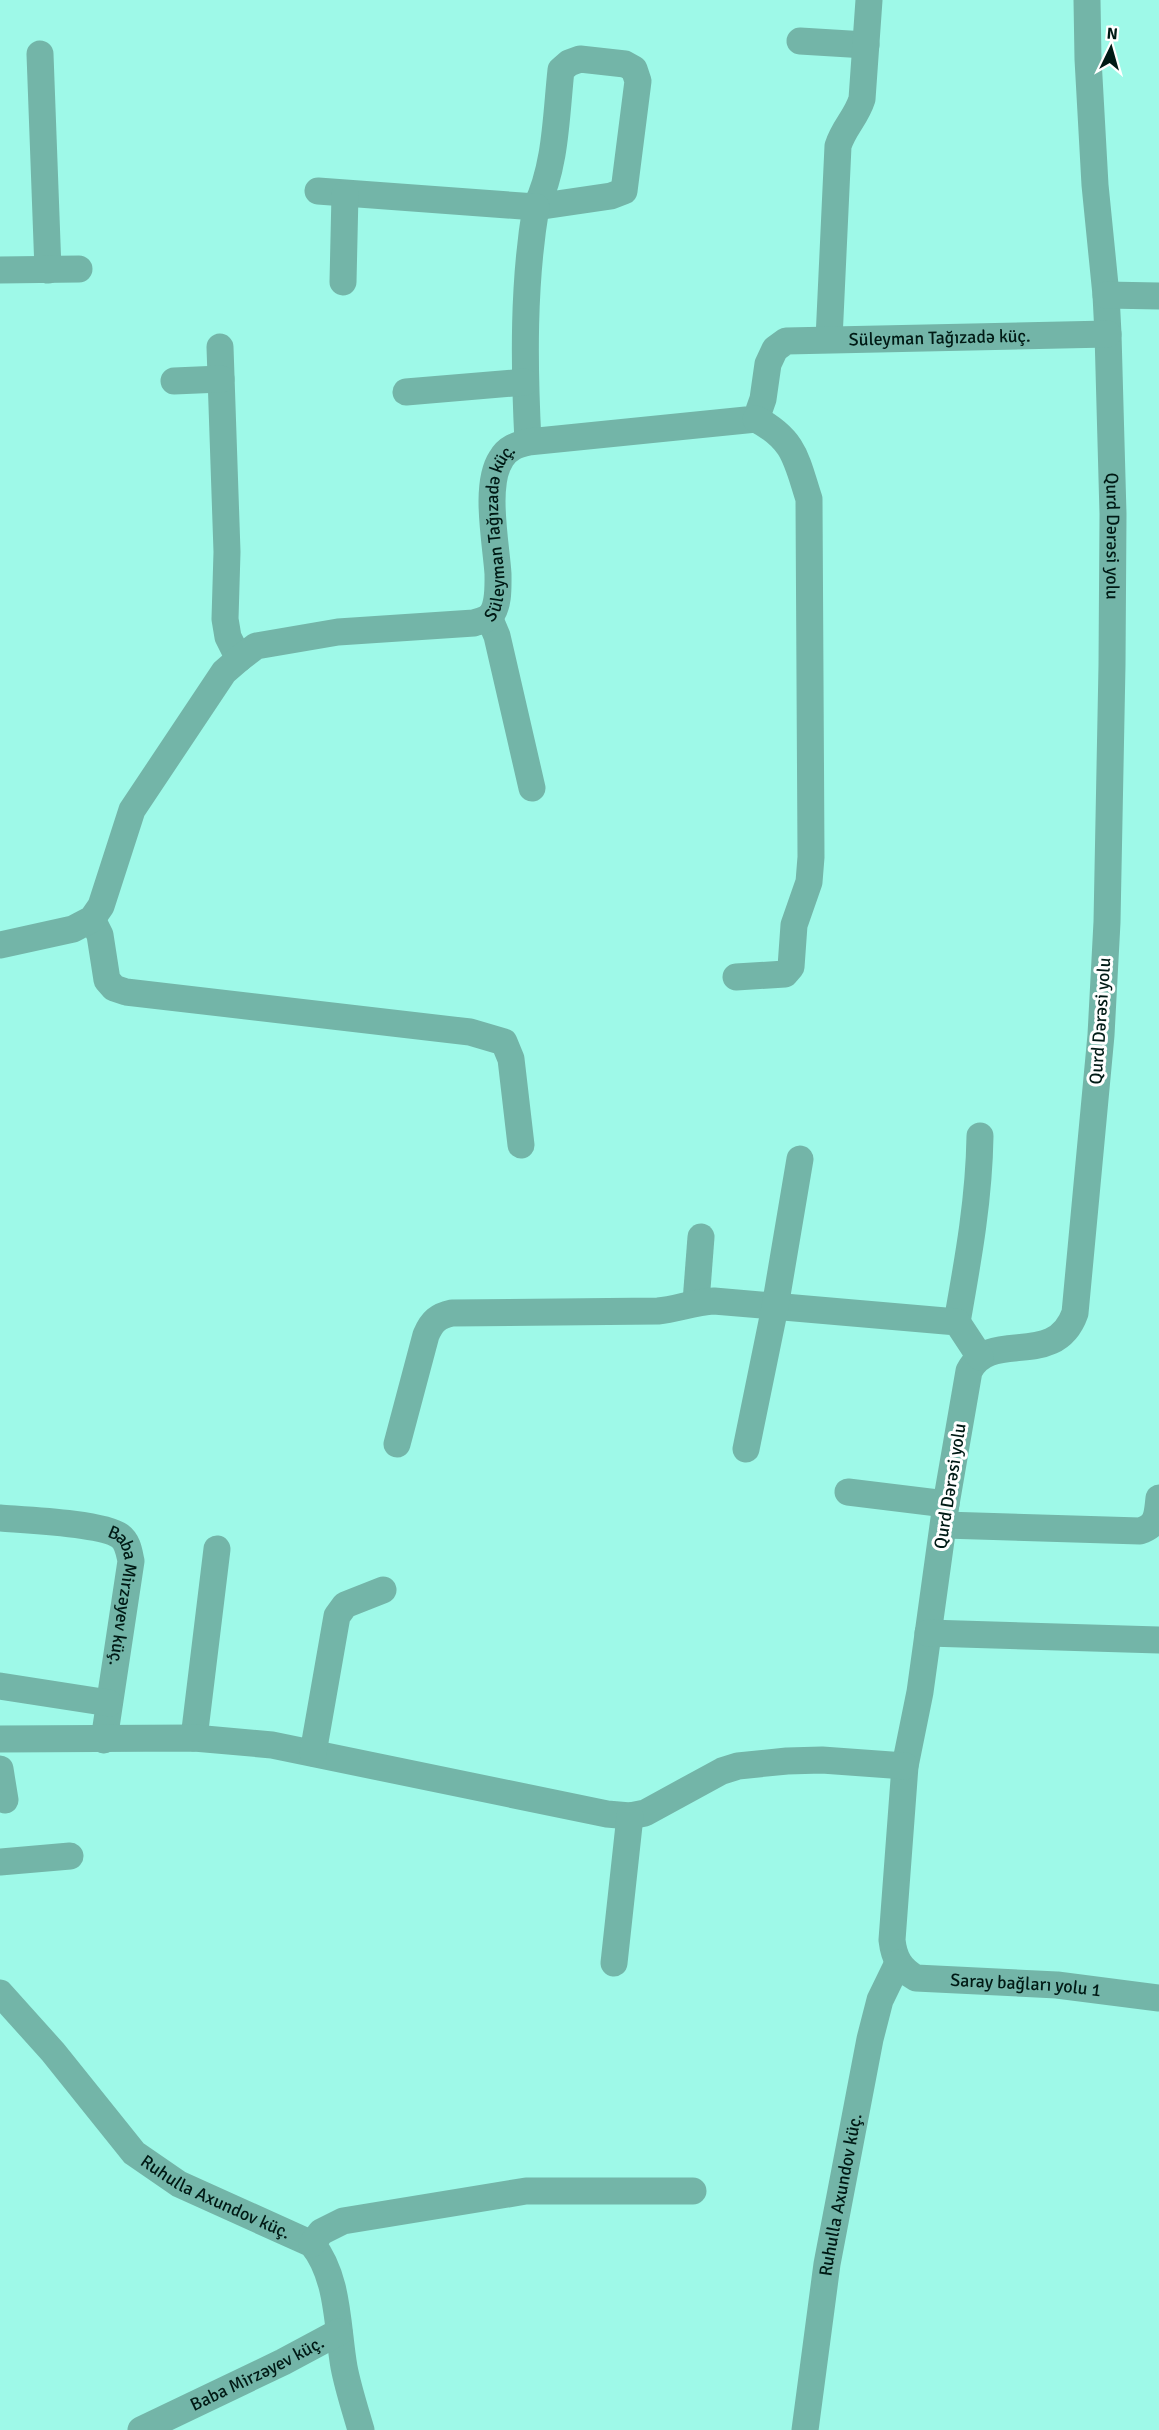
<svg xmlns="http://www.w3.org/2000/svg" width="1159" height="2430" font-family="Signika,sans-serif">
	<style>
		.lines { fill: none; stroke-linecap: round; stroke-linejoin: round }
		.minor { stroke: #73b5a8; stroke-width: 27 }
		.labels { text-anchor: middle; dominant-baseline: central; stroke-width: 6; stroke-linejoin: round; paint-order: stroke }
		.street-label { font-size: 18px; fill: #001a15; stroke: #fff }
	</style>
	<rect width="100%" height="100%" fill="#9ef9e8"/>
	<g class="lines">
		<g class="minor">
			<path id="s1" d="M1087 0 1088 59 1095 185 1106 295 1108 334 1113 514 1112 665 1107 922 1101 1035 1075 1313C1055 1370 991 1328 969 1371L946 1504 920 1692 905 1766 892 1940C894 1958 900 1969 916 1978L1057 1985 1159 1998"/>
			<polyline points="800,41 866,45"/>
			<polyline points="40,54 48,270"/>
			<path d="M580 59 625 64 634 69 638 81 624 191 611 196 536 207C556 166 556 116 561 70L569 63Z"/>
			<path d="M318 191 536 207C523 284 524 364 528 442"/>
			<polyline points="0,270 79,269"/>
			<polyline points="343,282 345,194"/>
			<polyline points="1106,295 1159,296"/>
			<path d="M829 339 838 146C844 127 856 118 862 99L869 0"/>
			<polyline points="220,347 227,552 225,619 228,637 239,659"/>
			<polyline points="174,381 221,379"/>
			<polyline points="406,392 525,382"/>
			<polyline points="489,617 497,636 532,788"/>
			<polyline points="92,919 100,935 107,980 114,988 126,992 470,1032 504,1042 511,1059 521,1145"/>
			<path id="s2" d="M0 945 73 929 92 919 101 906 132 810 224 672 239 659 256 646 338 632 474 623C480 621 487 620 491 615 499 605 498 587 498 574 496 543 484 485 501 459 507 448 517 445 528 442L756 419 763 399 768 364 775 349 786 341 1108 334"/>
			<path d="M736 977 785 974 791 967 794 925 809 882 811 857 809 499C796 459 795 440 756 419"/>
			<polyline points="696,1302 701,1237"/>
			<path d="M957 1322C968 1260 979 1200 980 1136"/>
			<path d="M397 1444 426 1335C432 1321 438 1316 452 1313L658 1311C677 1309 694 1302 714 1301L957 1322 980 1357"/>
			<polyline points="746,1449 775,1307 800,1159"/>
			<polyline points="848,1492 946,1504"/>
			<path id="s3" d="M0 1518C25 1520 102 1523 120 1536 128 1542 129 1552 131 1561L104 1740"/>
			<path d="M944 1525 1140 1531C1158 1525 1157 1515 1159 1498"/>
			<polyline points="928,1633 1159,1640"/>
			<polyline points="0,1686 109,1703"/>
			<polyline points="194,1738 217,1549"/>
			<polyline points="0,1739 194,1738 272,1745 607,1814 630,1816 645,1813 722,1771 738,1766 787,1761 822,1760 905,1766"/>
			<polyline points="313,1753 337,1616 345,1605 383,1590"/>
			<polyline points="0,1769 5,1800"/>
			<polyline points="0,1862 70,1856"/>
			<polyline points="614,1963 630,1816"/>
			<path id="s4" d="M0 1993 53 2052 134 2153 179 2184 312 2244C339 2277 337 2327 344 2367 348 2388 355 2409 361 2430"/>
			<polyline points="312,2244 321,2232 343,2221 526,2191 693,2191"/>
			<path id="s5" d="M141 2430 283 2362 339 2332"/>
			<path id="s6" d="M805 2430 827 2264 870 2039 880 2000 898 1963"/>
		</g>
	</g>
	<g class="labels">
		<g class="street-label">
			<text stroke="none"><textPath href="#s2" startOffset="1320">Süleyman Tağızadə küç.</textPath></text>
			<text stroke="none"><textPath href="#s2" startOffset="744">Süleyman Tağızadə küç.</textPath></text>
			<text stroke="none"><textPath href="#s1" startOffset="537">Qurd Dərəsi yolu</textPath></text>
			<text transform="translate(1100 1021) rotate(-86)">Qurd Dərəsi yolu</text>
			<text transform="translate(950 1486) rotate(-81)">Qurd Dərəsi yolu</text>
			<text stroke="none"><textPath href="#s3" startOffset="183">Baba Mirzəyev küç.</textPath></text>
			<text stroke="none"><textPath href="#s1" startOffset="2176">Saray bağları yolu 1</textPath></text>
			<text stroke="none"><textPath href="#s6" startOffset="238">Ruhulla Axundov küç.</textPath></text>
			<text stroke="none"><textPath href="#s4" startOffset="302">Ruhulla Axundov küç.</textPath></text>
			<text stroke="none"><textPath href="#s5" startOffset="129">Baba Mirzəyev küç.</textPath></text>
		</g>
	</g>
	<g transform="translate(1111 48) rotate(5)" stroke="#ffffff" stroke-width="4.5" paint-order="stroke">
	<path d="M0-4.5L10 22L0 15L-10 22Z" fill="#001a15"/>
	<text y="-9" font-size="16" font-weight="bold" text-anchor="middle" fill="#001a15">N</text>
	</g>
</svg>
